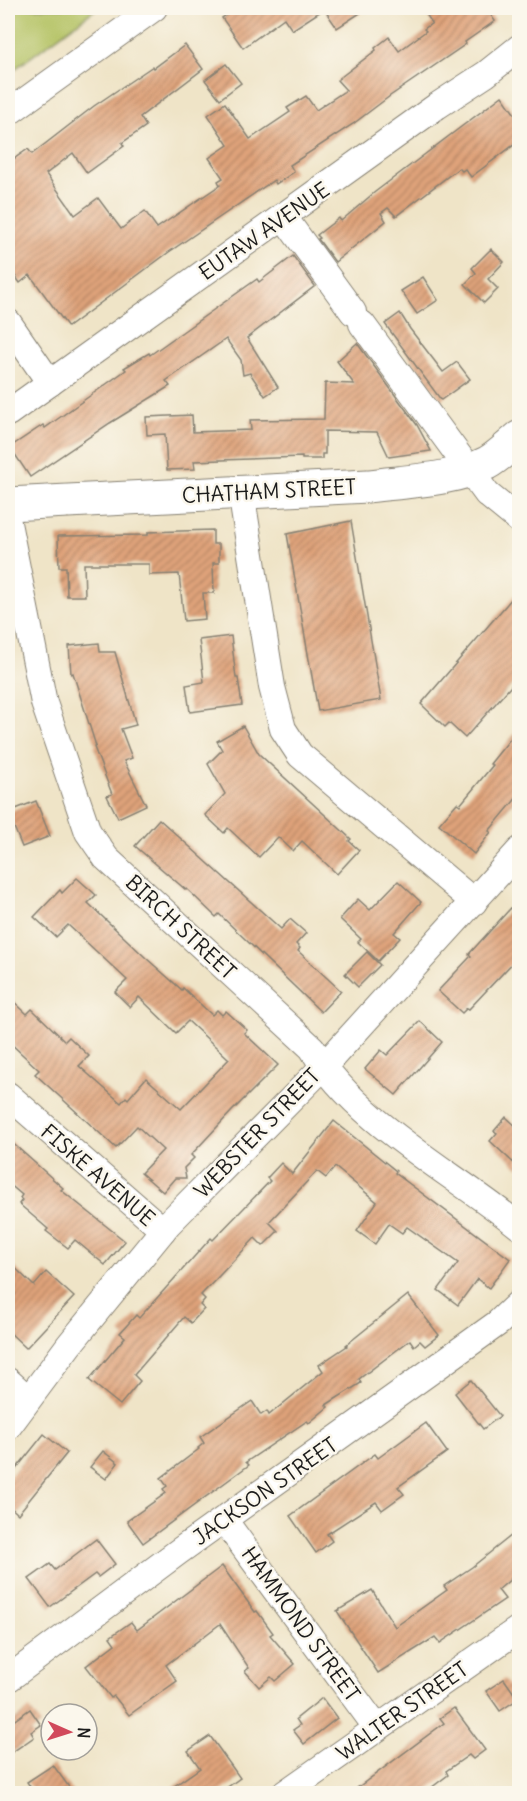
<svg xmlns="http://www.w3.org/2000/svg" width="527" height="1801" font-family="Delius,sans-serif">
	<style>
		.park { fill: #b4c264; stroke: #686f40; stroke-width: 1.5 }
		.building { fill: url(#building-hatch) }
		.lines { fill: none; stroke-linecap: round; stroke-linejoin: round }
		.street-casing { stroke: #868072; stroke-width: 28 }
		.secondary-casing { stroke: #868072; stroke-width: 35 }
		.street { stroke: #fff; stroke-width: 26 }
		.secondary { stroke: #fff; stroke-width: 33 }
		.labels { text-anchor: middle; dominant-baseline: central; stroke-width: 5; stroke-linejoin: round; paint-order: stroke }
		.street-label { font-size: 21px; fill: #1c1c1c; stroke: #fbf7ec }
	</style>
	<defs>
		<pattern id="building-hatch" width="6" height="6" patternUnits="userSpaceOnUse" patternTransform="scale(1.5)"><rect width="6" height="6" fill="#dfa37a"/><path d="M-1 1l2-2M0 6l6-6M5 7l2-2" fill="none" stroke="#b48463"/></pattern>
	</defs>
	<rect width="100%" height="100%" fill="#fbf7ec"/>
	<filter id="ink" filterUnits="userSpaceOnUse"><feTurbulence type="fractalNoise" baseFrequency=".0167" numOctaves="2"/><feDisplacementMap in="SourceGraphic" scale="12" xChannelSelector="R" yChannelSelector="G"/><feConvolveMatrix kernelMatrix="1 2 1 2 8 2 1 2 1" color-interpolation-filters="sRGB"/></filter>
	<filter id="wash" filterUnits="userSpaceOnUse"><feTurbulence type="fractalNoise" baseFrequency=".008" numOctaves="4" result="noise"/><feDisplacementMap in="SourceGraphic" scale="24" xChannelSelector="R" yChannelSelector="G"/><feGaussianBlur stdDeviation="1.35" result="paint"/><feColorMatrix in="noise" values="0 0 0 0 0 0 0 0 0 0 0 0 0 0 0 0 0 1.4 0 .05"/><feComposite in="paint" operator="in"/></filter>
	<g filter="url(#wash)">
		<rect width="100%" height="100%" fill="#efe4c7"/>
		<polygon class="park" points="8,8 97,8 8,74"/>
		<g id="blocks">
			<g class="building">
				<polygon points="236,8 368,8 337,28 324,9 292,30 284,18 243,48 222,18"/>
				<polygon points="435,8 486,8 495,21 465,42 466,44 390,96 353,124 290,165 294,172 276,184 274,180 169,252 68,327 30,275 20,283 8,266 8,163 28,149 32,154 94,106 153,66 154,68 185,45 203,69 140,117 146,126 122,143 124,146 87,173 73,153 46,174 75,215 98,198 121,229 145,211 157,228 220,185 218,181 223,178 209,158 228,145 208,115 225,103 250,139 290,112 287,108 306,96 316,110 346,90 337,80 376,50 375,48 389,37 399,51 426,31 424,29 432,23 426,14"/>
				<polygon points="226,64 241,83 220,99 205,80"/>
				<polygon points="502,96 519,120 519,141 471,177 465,169 462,171 459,168 396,216 388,208 381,213 386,221 335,262 318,239 320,238 317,235 339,218 341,221 375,192"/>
				<polygon points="491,249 504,262 488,279 498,289 484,303 465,284 476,273 472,268"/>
				<polygon points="293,256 315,286 247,338 278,387 265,396 250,373 243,375 241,360 226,339 166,381 170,386 110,423 30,477 10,447 43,425 45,428 126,370 124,368 149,353 150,355 257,279 259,282"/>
				<polygon points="423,277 438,300 417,314 401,291"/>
				<polygon points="400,313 410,329 443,372 457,362 470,379 441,400 385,324"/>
				<polygon points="357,343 417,425 431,451 389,457 377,432 325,431 325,454 322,454 322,459 302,459 302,457 194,461 195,469 167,470 165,434 147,435 146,417 192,415 193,432 251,430 250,420 324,419 325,383 354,384 337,361"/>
				<polygon points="351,521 381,700 318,711 287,534"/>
				<polygon points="213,530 213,544 219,544 219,563 213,563 214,593 203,593 205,619 184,621 179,574 149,575 149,564 84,564 85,596 67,596 66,567 59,567 58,536 148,535 148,532"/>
				<polygon points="519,590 519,677 465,738 449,723 445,727 421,704"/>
				<polygon points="231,636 236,678 238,678 242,705 190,712 186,685 204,682 199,640"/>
				<polygon points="99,643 100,652 115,652 136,725 121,729 132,758 124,761 146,805 118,818 107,796 112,794 94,747 96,746 73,673 71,674 69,646"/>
				<polygon points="243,726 259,754 351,839 349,841 359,850 337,874 302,841 293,851 278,837 259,857 228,828 224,833 205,815 225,794 208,764 222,750 217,741"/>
				<polygon points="519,728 519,795 489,831 491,832 474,854 439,824 457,803 460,805 493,765 490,764"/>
				<polygon points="36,801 50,836 22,847 8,812"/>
				<polygon points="159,819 281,929 290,919 306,933 296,944 300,948 298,951 341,991 321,1012 219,914 216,917 187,889 186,890 135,846"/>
				<polygon points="77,878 96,895 88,903 146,958 182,990 183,988 212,1015 217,1010 222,1015 226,1011 247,1030 244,1033 278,1065 232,1111 191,1155 194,1158 184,1168 186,1178 175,1178 163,1192 141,1173 163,1150 137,1126 116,1148 35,1074 39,1070 8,1041 8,1034 14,1026 8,1019 8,996 27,1014 32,1009 65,1041 69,1037 89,1056 79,1066 121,1103 126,1097 128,1099 146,1078 181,1109 229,1059 188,1021 176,1033 139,997 130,1007 115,992 127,980 68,925 56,937 34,917 60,890 62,893"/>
				<polygon points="398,881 421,902 394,933 400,938 378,961 358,942 361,939 340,919 358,899 370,910"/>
				<polygon points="519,899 519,956 469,1009 467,1008 462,1013 438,991 471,956 469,954"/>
				<polygon points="367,952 380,965 358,987 345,974"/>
				<polygon points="420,1021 442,1042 396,1095 365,1069 381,1050 387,1055"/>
				<polygon points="506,1117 519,1129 519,1168 490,1141 497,1133 494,1131"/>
				<polygon points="334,1121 396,1171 395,1173 510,1259 489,1288 477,1279 458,1305 438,1290 458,1263 407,1227 402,1233 389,1224 375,1244 357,1231 377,1202 335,1167 326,1178 317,1171 269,1222 278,1231 263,1246 255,1238 201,1295 205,1299 200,1305 204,1309 191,1323 184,1317 134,1375 140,1381 120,1405 89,1380 125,1337 120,1333 136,1315 139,1318 211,1238 213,1240 270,1181 267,1178 281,1163 292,1174"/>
				<polygon points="8,1139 63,1188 61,1190 125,1241 105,1265 75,1240 68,1248 46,1231 48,1229 19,1204 22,1200 20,1198 22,1195 8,1183"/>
				<polygon points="8,1261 34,1286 46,1272 74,1297 26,1348 8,1331 8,1302 15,1294 8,1287"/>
				<polygon points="408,1295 439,1335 425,1346 420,1341 414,1346 410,1340 359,1379 361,1383 326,1405 328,1407 309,1423 307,1421 246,1462 249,1465 143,1543 127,1521 166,1493 163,1489 167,1486 161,1478 199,1449 198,1448 204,1443 200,1437 252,1401 261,1415 267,1411 269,1415 323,1371 319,1365 347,1346 346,1345"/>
				<polygon points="471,1380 500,1416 483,1429 455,1393"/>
				<polygon points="426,1423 447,1452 398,1487 404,1494 382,1510 376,1502 327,1534 332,1541 316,1553 290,1516 375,1454 378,1458"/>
				<polygon points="44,1434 67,1453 18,1514 8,1505 8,1479"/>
				<polygon points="103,1451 118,1463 106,1479 90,1467"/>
				<polygon points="512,1535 519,1545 519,1572 498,1590 505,1599 440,1643 435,1637 378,1673 337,1611 372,1590 395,1627 447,1590 444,1586 472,1567"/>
				<polygon points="96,1539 115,1564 98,1577 95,1574 50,1607 29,1579 50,1564 55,1570"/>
				<polygon points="222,1566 255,1612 257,1611 273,1633 270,1635 295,1664 275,1681 271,1677 259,1687 245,1671 249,1668 220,1624 166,1665 177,1681 129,1715 114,1696 111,1698 86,1666 115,1644 110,1637 131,1622 137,1630"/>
				<polygon points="504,1679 518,1699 500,1711 486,1691"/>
				<polygon points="322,1698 337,1718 304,1744 293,1730 300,1725 296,1719"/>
				<polygon points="454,1708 485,1750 473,1759 469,1755 446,1771 448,1775 423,1794 349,1794 444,1723 440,1718"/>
				<polygon points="30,1709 41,1725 31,1732 34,1737 8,1755 8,1725"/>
				<polygon points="210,1736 240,1778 218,1794 163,1794 200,1768 188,1751"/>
				<polygon points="53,1765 74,1794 35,1794 27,1782"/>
			</g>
		</g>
	</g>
	<g filter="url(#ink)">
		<use href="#blocks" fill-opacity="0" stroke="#868072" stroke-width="1.5"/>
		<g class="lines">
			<g class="street-casing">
				<g id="street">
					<polyline points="8,113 154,8"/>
					<polyline points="283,216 353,312"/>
					<polyline points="8,322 50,383"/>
					<polyline points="362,324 487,494 520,521"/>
					<polyline points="8,413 437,106 486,74 520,47"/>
					<polyline points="241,492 272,687 283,729 300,755 474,902"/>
					<path d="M8 523 44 703 88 832 106 858 312 1048C354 1121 454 1173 520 1227"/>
					<polyline points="8,1095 163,1230"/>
					<polyline points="8,1381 28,1399"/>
					<polyline points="8,1427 69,1345 168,1224 323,1067 520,850"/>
					<polyline points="224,1520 377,1728"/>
					<polyline points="8,1679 178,1552 498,1323 520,1302"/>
					<polyline points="284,1794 520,1628"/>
				</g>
			</g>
			<g class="secondary-casing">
				<path id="secondary" d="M8 504 368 486C406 481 451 481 487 463 498 457 510 445 520 437"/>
			</g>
			<use href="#street" class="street"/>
			<use href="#secondary" class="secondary"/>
		</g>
	</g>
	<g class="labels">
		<g class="street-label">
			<text transform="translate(264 231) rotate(-35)">EUTAW AVENUE</text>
			<text transform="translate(269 491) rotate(-3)">CHATHAM STREET</text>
			<text transform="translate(181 927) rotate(43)">BIRCH STREET</text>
			<text transform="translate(257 1133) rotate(-46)">WEBSTER STREET</text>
			<text transform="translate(98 1175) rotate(41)">FISKE AVENUE</text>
			<text transform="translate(265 1491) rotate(-35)">JACKSON STREET</text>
			<text transform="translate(301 1624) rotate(54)">HAMMOND STREET</text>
			<text transform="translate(402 1711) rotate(-35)">WALTER STREET</text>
		</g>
	</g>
	<rect width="527" height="1801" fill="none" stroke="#fbf7ec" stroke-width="30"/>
	<g transform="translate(69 1732) rotate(93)"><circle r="28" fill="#fbf7ec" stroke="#a29f99" stroke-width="1.5"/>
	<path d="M0-4.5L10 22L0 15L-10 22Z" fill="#d1495b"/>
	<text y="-9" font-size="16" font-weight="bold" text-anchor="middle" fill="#1c1c1c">N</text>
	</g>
</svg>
